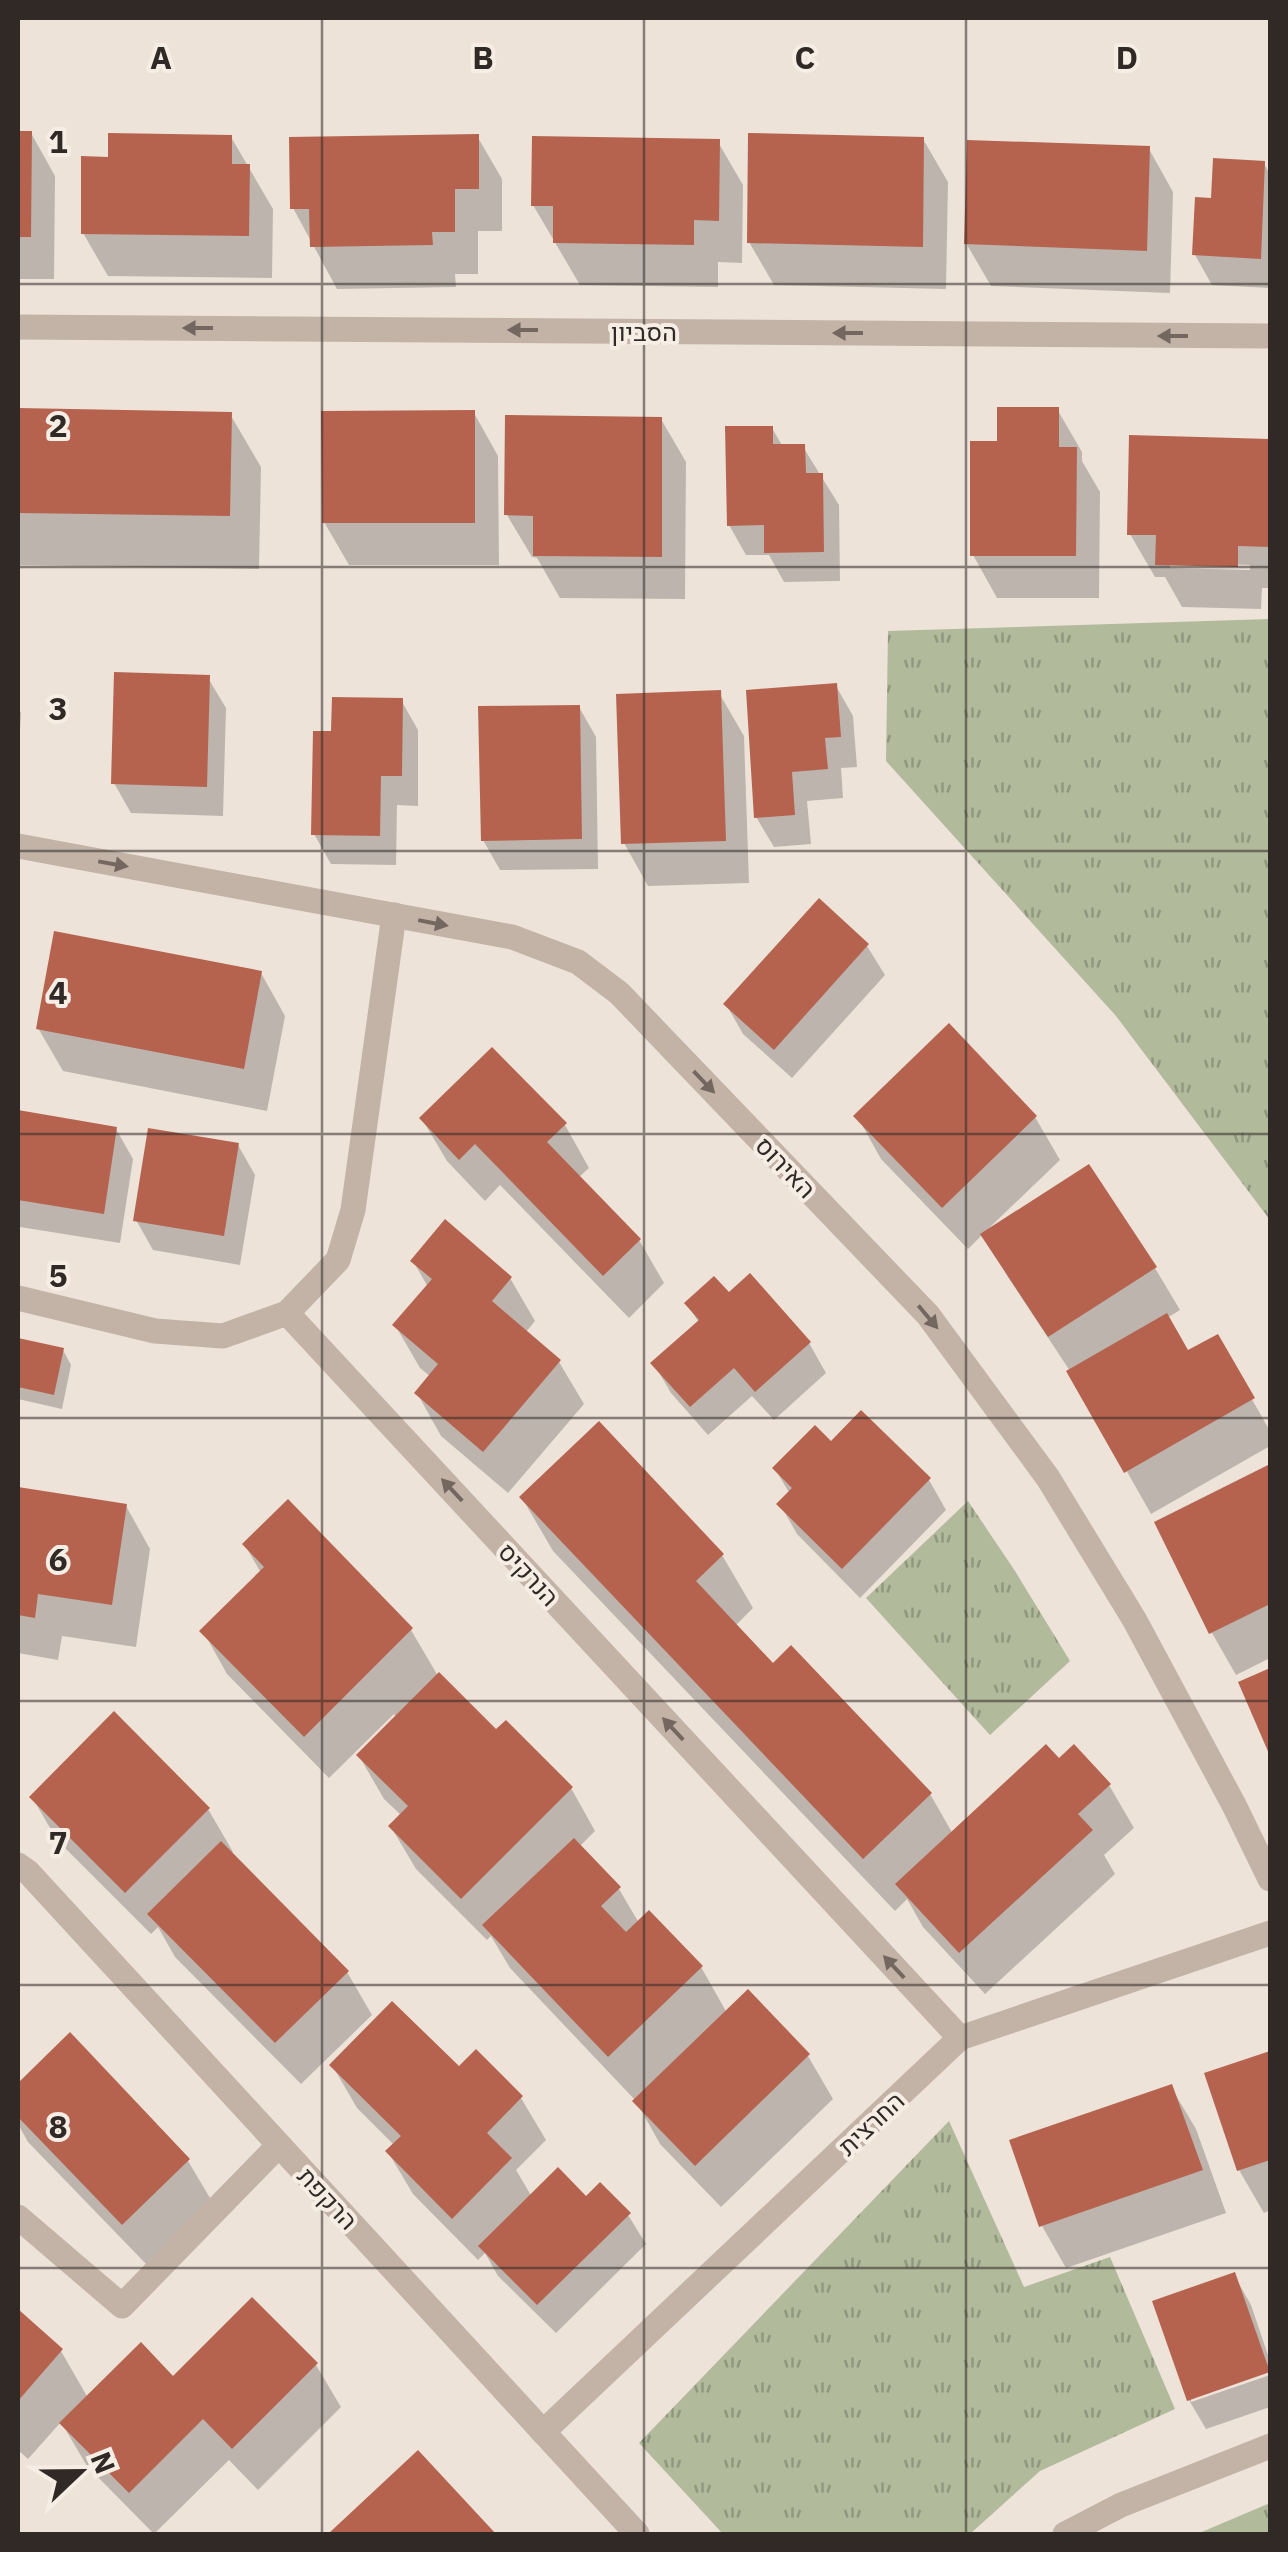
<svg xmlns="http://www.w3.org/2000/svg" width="1288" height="2552" font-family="'IBM Plex Sans',Heebo,sans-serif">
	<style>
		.grass { fill: url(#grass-tufts) }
		.shadow { fill: #0003; fill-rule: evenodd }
		.building { fill: #b5634f }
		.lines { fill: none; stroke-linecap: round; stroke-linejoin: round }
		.lane { stroke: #c3b3a7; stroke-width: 25 }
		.street { stroke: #c3b3a7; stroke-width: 25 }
		.oneway { fill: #736760 }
		.grid { fill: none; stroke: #312926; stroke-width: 2.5; stroke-opacity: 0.55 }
		.labels { text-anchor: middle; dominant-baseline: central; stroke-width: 8; stroke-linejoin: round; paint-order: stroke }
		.street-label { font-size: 25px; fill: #312926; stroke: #f6ede4 }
		.grid-label { font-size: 32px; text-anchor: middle; font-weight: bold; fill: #312926; stroke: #f6ede4; stroke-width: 8; stroke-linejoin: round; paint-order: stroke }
	</style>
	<defs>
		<pattern id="grass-tufts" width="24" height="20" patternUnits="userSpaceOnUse" patternTransform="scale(2.5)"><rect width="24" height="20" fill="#b1ba9b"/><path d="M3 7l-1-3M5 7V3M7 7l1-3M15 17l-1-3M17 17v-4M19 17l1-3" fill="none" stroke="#91977e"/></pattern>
	</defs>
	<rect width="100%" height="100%" fill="#ede3d9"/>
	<g class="grass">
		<polygon points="1270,619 1270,1220 1116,1016 886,761 888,631"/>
		<polygon points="968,1501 1015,1571 1070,1661 990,1735 866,1598"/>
		<polygon points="949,2121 1024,2287 1110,2257 1175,2409 1040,2471 970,2534 723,2534 639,2443"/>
		<polygon points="1270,2503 1270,2534 1197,2534"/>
	</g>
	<g class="shadow">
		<polygon points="18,133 31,133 55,176 54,279 18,279"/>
		<polygon points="477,136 502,179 502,231 478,231 478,274 455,274 456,287 337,289 293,208"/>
		<polygon points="231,137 273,209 272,278 108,276 83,233 110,159"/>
		<polygon points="923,139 948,182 946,289 774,285 749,242"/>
		<polygon points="718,142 743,185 742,263 718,262 718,287 580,285 533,205"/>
		<polygon points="1149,149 1173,192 1170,293 991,286 966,243"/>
		<polygon points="1264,163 1270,175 1270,288 1212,285 1195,255"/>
		<polygon points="1057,409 1082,452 1082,461 1100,492 1099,598 997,598 973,555 1000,443"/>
		<polygon points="18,411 230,414 261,467 259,569 18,565"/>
		<polygon points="474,413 498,456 499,565 349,565 324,522"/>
		<polygon points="661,419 686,462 685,599 560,598 537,558 532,557 507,515"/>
		<polygon points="772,428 783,447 803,447 839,505 840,581 784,582 769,555 746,555 729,525"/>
		<path d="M1132 438 1270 442V588H1262L1261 609 1182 607 1165 577H1155L1130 534ZM1170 562 1250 565V570L1170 568Z"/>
		<polygon points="208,678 226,708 223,816 131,813 114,783"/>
		<polygon points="836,686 853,716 857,767 841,768 843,798 807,801 811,844 774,847 756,817"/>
		<polygon points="719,693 744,736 749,883 648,886 624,843"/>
		<polygon points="401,700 418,730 418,806 397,805 396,865 331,864 314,834 333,734"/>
		<polygon points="18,707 21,713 18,764"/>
		<polygon points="579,707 596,737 598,869 500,870 483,840"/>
		<polygon points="867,946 885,975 792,1078 743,1034 726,1004"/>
		<polygon points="261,973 285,1016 267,1111 63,1071 38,1028"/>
		<polygon points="18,1112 116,1129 133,1159 120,1243 20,1227 18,1222"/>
		<polygon points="857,1116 1035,1117 1060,1160 988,1229 1155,1268 1180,1310 1167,1318 1187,1354 1217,1338 1270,1431 1270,1446 1151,1514 1070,1371 1008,1277 983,1234 968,1249 881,1159"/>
		<polygon points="422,1119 565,1125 589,1168 578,1178 639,1240 664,1283 629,1318 500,1185 485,1201 447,1161"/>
		<polygon points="238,1145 255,1175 240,1265 153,1250 136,1220"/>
		<polygon points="413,1261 510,1278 535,1321 525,1333 559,1362 584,1404 508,1493 441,1436 417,1393 431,1377 420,1368 395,1325 428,1287"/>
		<polygon points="729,1296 809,1343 826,1373 774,1420 752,1396 708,1435 671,1393 654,1364 699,1323 687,1303"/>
		<polygon points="18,1340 63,1350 71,1365 62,1409 18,1399"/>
		<polygon points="831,1444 929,1480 946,1510 860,1598 797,1534 780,1504 790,1494 775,1469"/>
		<polygon points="1270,1467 1270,1658 1236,1675 1212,1633 1157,1523"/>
		<polygon points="18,1489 126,1506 150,1549 136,1647 62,1636 58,1660 18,1653"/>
		<polygon points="522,1498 722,1555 753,1608 735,1626 773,1666 930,1794 953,1834 1059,1762 1109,1785 1134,1828 1104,1855 1115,1874 985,1994 923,1927 907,1899 895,1911 553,1551"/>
		<polygon points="288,1503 411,1630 438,1676 496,1732 571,1788 595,1831 579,1847 619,1889 639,1923 701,1967 727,2013 748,1993 808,2056 833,2099 721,2207 660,2144 636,2101 510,1968 491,1936 487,1940 416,1869 391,1827 402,1816 384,1799 359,1756 397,1718 394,1714 329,1778 227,1674 203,1631 261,1573 245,1545"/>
		<polygon points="32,1797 208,1809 233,1852 231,1854 347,1972 372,2015 301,2084 175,1957 158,1927 151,1934 57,1840"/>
		<polygon points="70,2036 188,2161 213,2203 148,2266 28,2142 18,2124 18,2087"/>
		<polygon points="1270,2053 1270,2210 1264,2213 1239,2170 1207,2074"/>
		<polygon points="332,2065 459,2070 521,2098 546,2140 516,2170 532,2197 586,2200 628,2215 646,2244 556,2333 498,2276 485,2253 478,2260 413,2194 388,2152 394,2145 357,2108"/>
		<polygon points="1171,2087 1196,2129 1226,2213 1066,2268 1042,2226"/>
		<polygon points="1234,2275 1251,2305 1270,2361 1270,2369 1191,2397 1191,2402 1270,2375 1270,2407 1206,2429 1189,2400"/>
		<polygon points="18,2312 61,2351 88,2398 173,2379 316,2365 341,2407 258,2490 229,2460 154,2534 87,2466 61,2422 28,2459 18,2450"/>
		<polygon points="418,2453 493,2534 331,2534"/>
	</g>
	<g class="building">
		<polygon points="18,131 32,131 31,237 18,237"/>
		<polygon points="108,133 232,135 232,164 250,164 249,236 81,234 81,156 108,157"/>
		<polygon points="748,133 924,137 923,247 747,243"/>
		<polygon points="479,134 479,189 455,189 455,232 432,232 433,245 310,247 309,209 290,209 289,137"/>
		<polygon points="532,136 720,139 719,221 694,220 694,245 553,243 553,206 531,206"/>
		<polygon points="967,140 1150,146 1147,251 964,244"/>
		<polygon points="1213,158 1265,161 1261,259 1192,255 1195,197 1211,198"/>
		<polygon points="997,407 1059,407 1059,447 1077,447 1076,556 970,556 970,441 997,441"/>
		<polygon points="18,408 232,412 230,516 18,513"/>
		<polygon points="475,410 475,523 322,523 321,411"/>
		<polygon points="505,415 662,417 662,557 533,556 533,516 504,515"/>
		<polygon points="725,426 773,426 773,444 805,444 806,473 823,473 824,552 764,553 764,525 727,526"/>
		<polygon points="1129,435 1270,439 1270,547 1238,546 1238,567 1155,565 1156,535 1127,535"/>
		<polygon points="114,672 210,675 207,787 111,784"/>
		<polygon points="837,683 841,737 825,738 828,769 792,772 795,815 754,818 746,690"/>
		<polygon points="721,690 726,841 621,844 616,694"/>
		<polygon points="332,697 403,698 402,776 381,776 380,836 311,835 313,731 331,731"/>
		<polygon points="580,705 582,839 481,841 478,706"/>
		<polygon points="819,898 869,944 774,1050 723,1004"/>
		<polygon points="54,931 262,971 244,1069 36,1029"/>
		<polygon points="949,1023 1037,1116 942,1208 853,1116"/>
		<polygon points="492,1047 567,1123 547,1142 641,1239 603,1276 475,1144 459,1160 419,1118"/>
		<polygon points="18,1110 117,1127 104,1214 18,1200"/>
		<polygon points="148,1128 239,1143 224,1236 133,1221"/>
		<polygon points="1089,1164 1157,1267 1048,1337 980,1234"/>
		<polygon points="445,1219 512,1277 492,1301 561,1360 483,1452 414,1393 438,1364 392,1325 432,1279 410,1261"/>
		<polygon points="750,1273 811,1342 755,1392 734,1368 690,1407 650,1363 699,1320 684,1303 714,1276 729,1292"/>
		<polygon points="1167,1313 1188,1350 1218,1334 1255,1398 1124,1473 1066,1371"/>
		<polygon points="18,1338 64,1348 54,1395 18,1387"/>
		<polygon points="861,1410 931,1478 842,1569 776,1504 792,1488 772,1468 815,1425 831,1441"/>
		<polygon points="599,1421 724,1554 696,1581 773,1663 791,1645 932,1793 863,1859 519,1497"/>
		<polygon points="1270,1464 1270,1604 1209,1634 1154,1522"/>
		<polygon points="18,1487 127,1504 112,1605 38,1594 35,1618 18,1615"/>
		<polygon points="288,1499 413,1628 304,1737 199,1631 264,1567 242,1544"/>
		<polygon points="1270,1668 1270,1756 1238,1682"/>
		<polygon points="439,1672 496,1729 506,1720 573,1787 461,1899 388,1826 408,1806 356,1755"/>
		<polygon points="114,1711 210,1808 125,1893 29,1797"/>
		<polygon points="1046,1744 1059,1758 1074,1744 1111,1784 1078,1814 1093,1830 959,1953 895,1884"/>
		<polygon points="574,1838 621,1887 601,1906 626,1932 649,1910 703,1966 608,2057 482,1925"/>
		<polygon points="221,1841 349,1971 275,2043 147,1914"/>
		<polygon points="748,1989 810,2054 695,2166 632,2101"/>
		<polygon points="392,2001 459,2066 476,2049 523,2096 487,2133 512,2158 452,2219 385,2151 401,2136 329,2065"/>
		<polygon points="70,2032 190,2159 122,2225 18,2117 18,2083"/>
		<polygon points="1270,2051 1270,2160 1237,2171 1204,2073"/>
		<polygon points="1172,2084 1203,2170 1039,2227 1009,2140"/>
		<polygon points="558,2167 586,2196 600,2182 631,2213 537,2305 478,2246"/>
		<polygon points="1235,2272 1270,2372 1187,2401 1152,2301"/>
		<polygon points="252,2297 318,2363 232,2449 203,2419 129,2493 59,2423 141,2342 173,2376"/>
		<polygon points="18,2309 63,2349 18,2401"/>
		<polygon points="418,2450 496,2534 328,2534"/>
	</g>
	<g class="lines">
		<polyline class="lane" points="18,2217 122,2306 279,2145"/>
		<g class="street">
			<polyline points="18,327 1270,336"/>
			<polyline points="18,846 512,937 578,962 619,993 928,1315 1048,1478 1134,1619 1234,1805 1270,1879"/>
			<polyline points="18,1298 155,1331 223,1336 287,1313 338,1260 353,1210 394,915"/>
			<polyline points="287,1313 960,2038"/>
			<polyline points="18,1865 28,1872 637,2534"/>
			<polyline points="543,2432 960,2038 1270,1933"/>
			<polyline points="1065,2534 1121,2505 1270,2446"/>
		</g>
	</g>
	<defs><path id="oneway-solid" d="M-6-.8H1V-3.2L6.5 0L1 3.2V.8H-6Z" transform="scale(2.5)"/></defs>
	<g class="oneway">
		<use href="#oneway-solid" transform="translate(198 328) rotate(-180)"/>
		<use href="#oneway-solid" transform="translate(523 330) rotate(-180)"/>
		<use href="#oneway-solid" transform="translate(848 333) rotate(-180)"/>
		<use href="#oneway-solid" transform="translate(1173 336) rotate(-180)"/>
		<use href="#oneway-solid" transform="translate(113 864) rotate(10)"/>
		<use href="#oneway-solid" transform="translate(433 923) rotate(11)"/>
		<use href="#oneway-solid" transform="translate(704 1082) rotate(46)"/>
		<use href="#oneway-solid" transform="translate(928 1317) rotate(50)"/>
		<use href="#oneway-solid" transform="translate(452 1490) rotate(-133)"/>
		<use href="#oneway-solid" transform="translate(673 1729) rotate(-133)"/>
		<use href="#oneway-solid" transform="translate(894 1967) rotate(-133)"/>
	</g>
	<path class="grid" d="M322 18V2534M644 18V2534M966 18V2534M18 284H1270M18 567H1270M18 851H1270M18 1134H1270M18 1418H1270M18 1701H1270M18 1985H1270M18 2268H1270"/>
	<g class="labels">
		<g class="street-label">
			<text x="644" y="331">הסביון</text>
			<text transform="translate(786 1167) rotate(46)">האירוס</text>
			<text transform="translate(529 1574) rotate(47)">הנרקיס</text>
			<text transform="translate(871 2123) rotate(-43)">החרצית</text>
			<text transform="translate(328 2198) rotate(47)">הרקפת</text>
		</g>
	</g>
	<g class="grid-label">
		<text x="161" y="69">A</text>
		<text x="483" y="69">B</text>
		<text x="805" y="69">C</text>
		<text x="1127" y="69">D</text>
		<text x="58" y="153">1</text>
		<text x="58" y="437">2</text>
		<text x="58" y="720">3</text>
		<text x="58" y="1004">4</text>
		<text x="58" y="1287">5</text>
		<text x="58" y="1571">6</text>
		<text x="58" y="1854">7</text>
		<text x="58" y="2138">8</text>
	</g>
	<rect width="1288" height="2552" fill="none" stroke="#312926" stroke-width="40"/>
	<g transform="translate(80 2472) rotate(68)" stroke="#f6ede4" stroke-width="8" paint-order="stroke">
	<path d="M0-8L18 38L0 25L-18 38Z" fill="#312926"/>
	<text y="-15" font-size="28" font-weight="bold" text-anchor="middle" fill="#312926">N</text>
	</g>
</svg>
